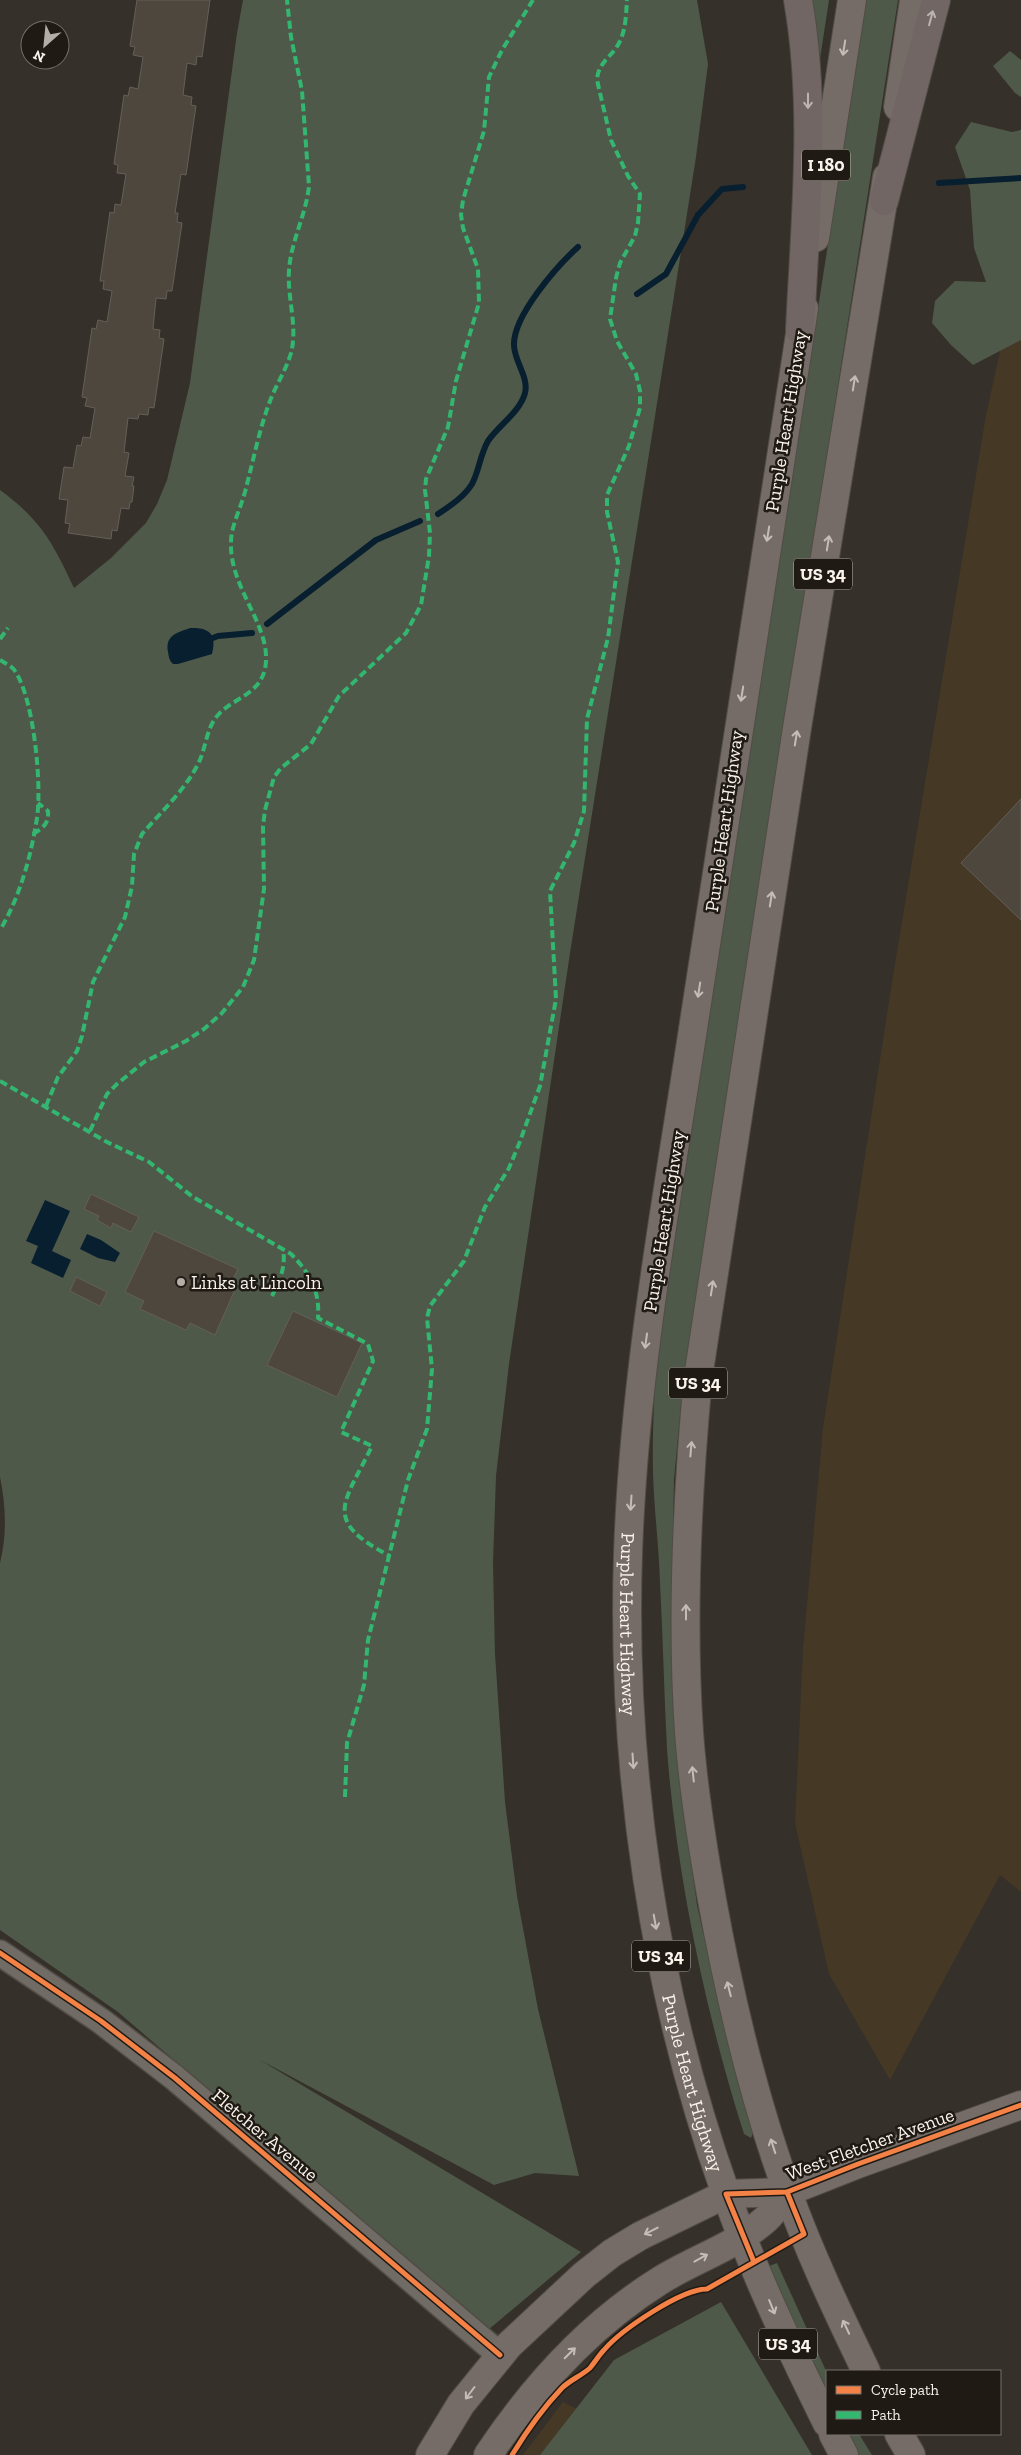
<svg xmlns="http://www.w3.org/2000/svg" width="1021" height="2455" font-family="'Zilla Slab',serif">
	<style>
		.built { fill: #453926 }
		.green { fill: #4e5949 }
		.water { fill: #081f30 }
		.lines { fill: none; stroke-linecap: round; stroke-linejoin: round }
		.stream { stroke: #081f30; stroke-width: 6 }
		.building { fill: #4d473e; stroke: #645f59 }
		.minor-casing { stroke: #514c45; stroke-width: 28 }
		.major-casing { stroke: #514c45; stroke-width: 30 }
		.highway-casing { stroke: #514c45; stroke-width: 30 }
		.minor { stroke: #706c65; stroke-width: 25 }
		.major { stroke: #756c67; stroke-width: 28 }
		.highway { stroke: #716664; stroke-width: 28 }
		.quiet { stroke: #33b770; stroke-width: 4; stroke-dasharray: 8 4; stroke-linecap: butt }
		.cycleway-casing { stroke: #1f1a14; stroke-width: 8 }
		.cycleway { stroke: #f48246; stroke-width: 5 }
		.oneway { stroke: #bcb4ae }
		.oneway2 { stroke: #c4bdb6 }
		.poi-dot { fill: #b4afa6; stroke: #1f1a14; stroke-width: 2 }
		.labels { text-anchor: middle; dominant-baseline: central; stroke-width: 5; stroke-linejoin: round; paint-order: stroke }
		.shield { fill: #1f1a14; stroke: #b8b2aa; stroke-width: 1 }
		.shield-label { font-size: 18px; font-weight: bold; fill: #f9f3ea }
		.street-label { font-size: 19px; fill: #f9f3ea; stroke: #1f1a14 }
		.poi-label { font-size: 19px; fill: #f9f3ea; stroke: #1f1a14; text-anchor: start }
	</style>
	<rect width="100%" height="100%" fill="#353029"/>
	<g class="built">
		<polygon points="1021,257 1021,1892 1000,1875 890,2080 829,1974 795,1823 803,1649 823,1428 892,982 986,415"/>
		<polygon points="563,2402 668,2455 523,2455"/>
	</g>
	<g class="green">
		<path d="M243 0H697L708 64 696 157 570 953 509 1364 496 1476 493 1564 495 1654 505 1802 517 1896 538 2009 579 2176 535 2173 494 2185 260 2060 581 2252 488 2330 118 2012 0 1930V1563C7 1535 6 1506 0 1477V490C41 520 53 543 74 588L111 558 146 523 157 504 167 480 190 383 237 33Z"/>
		<polygon points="806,0 829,0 818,72"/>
		<path d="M866 0H898L684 1375 674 1479 671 1638 680 1780 697 1905 723 2022 754 2130 751 2138 744 2134C706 2015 676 1874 667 1749 664 1694 663 1638 660 1583 659 1546 654 1510 653 1473 652 1428 655 1381 658 1336Z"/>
		<polygon points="1010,51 1021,60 1021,97 1015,93 993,66"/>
		<polygon points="971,122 1012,132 1021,130 1021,340 973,365 951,345 932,323 935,301 955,281 986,282 974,248 970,190 955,147"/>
		<polygon points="777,2263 827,2373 827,2395 769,2266"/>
		<polygon points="721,2302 812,2455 540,2455 614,2360"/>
		<polygon points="847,2434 859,2434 872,2455 858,2455"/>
	</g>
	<g class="water">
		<path d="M190 628C210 627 217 635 212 654L178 664H173C169 660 169 657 168 652 165 635 177 633 190 628Z"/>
		<polygon points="45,1200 70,1211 52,1251 71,1260 63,1278 31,1263 38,1246 26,1241"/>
		<polygon points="87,1234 101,1240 120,1253 115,1262 98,1258 80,1249"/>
	</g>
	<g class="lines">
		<g class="stream">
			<polyline points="939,183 1021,178"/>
			<polyline points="637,294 666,274 698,215 722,189 743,187"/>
			<path d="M438 514C450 506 464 497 472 484 479 471 480 455 488 441 499 425 520 412 525 393 529 377 514 361 514 345 513 316 557 266 578 247"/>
			<polyline points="267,624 376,540 420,521"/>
			<polyline points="205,641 218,636 252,633"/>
		</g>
	</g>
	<g class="building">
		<polygon points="137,0 210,0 202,57 197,56 196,65 187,63 183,95 192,97 191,105 196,106 186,175 181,174 175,213 178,213 177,222 182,223 172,291 167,291 166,299 156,298 153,329 160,330 159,338 164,339 154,408 149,407 148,415 139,414 138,419 128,418 124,452 129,453 125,476 134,477 132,486 134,486 132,502 130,502 129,509 121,508 117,531 112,530 111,539 68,533 70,524 65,523 68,500 59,499 64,467 73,468 77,445 81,446 83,437 90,438 95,408 85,406 87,398 82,397 92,328 96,329 98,320 107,322 112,291 103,289 104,281 100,281 110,212 114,213 115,204 121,205 126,174 117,173 118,165 114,164 124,95 128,96 130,87 138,89 143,57 133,55 135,47 130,46"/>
		<polygon points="1021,799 1021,920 961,863"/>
		<polygon points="91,1194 139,1217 131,1232 113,1223 111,1228 97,1220 99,1216 84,1209"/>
		<polygon points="154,1231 238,1269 228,1290 234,1292 215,1335 190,1323 186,1330 140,1309 144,1301 125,1292"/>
		<polygon points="76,1277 107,1292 100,1306 70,1291"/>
		<polygon points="293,1311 362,1343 337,1397 267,1365"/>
	</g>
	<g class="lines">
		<g class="minor-casing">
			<polyline id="minor" points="0,1953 101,2021 175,2078 500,2355"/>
		</g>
		<g class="major-casing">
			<g id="major">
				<polyline points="898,107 914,0"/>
				<polyline points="815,238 852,0"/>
				<path id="s1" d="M804 308C767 544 731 780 695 1016 668 1194 634 1373 628 1554 621 1768 654 1993 726 2194 754 2273 790 2348 827 2423"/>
				<path d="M866 2371C838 2313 810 2254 788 2193 753 2098 730 1999 712 1900 702 1844 693 1788 689 1732 681 1614 687 1496 698 1378L797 728 887 177"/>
				<polyline points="833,2434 844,2455"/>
				<polyline points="899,2434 911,2455"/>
				<polyline points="430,2455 461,2404 509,2345 584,2275 612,2253 640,2236 726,2194 787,2192 858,2164 1021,2105"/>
				<path d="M488 2455C534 2386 590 2324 661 2280 695 2259 736 2246 766 2219 774 2212 781 2201 787 2192"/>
			</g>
		</g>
		<g class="highway-casing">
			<g id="highway">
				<path d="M798 0C817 109 805 221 800 330"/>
				<polyline points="884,201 936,0"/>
			</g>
		</g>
		<use href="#minor" class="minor"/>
		<use href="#major" class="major"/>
		<use href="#highway" class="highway"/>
		<g class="quiet">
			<polyline points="0,639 8,628"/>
			<path d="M0 660C5 663 12 666 15 671 34 699 42 785 37 818 31 856 20 897 0 930"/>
			<path d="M33 834C43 828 49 824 48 811L38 803"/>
			<path d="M0 1081 107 1142 149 1162 193 1197 291 1254C310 1273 320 1291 318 1318L368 1344 373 1361 341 1432 372 1446C344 1504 321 1520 390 1556"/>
			<path d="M46 1106 58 1077 77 1051 82 1036 93 982 125 917 132 886 134 854 142 834C161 812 185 790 198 764 206 749 206 728 218 715 233 698 259 695 265 669 274 624 223 585 232 532 235 519 241 506 245 492 253 462 259 430 270 401 276 385 286 370 291 353 298 327 287 297 289 270 291 241 306 215 309 186L302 91 291 37 287 0"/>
			<polyline points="90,1131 107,1094 117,1084 144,1062 186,1041 204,1029 222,1013 243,987 254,960 264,889 263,826 265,810 274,777 281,768 311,744 339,696 406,633 421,605 429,556 430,533 425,490 426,479 448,427 456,381 479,303 478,269 463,228 461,215 463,200 484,131 489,77 502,50 533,0"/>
			<path d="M272 1296C280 1280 286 1267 283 1249"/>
			<path d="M345 1797 347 1743 364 1685 368 1640 408 1480 427 1429 432 1369 427 1318 430 1306 464 1261 485 1207 509 1168 519 1144 540 1086 556 999 550 891 574 843 584 811 587 719 608 638 618 562 607 512V495L629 446 640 408V391L636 374 617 341 610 319 616 278 620 263 635 236 638 223 640 194 628 176 611 140 597 80C598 62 612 57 619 43 626 30 626 14 627 0"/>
		</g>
		<g class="cycleway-casing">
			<g id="cycleway">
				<polyline points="0,1953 101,2021 175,2078 500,2355"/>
				<polyline points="754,2262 726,2194 787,2192 858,2164 1021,2105"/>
				<path d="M512 2455C526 2432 543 2408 562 2388 570 2380 581 2376 590 2368 595 2362 599 2355 604 2350 621 2330 681 2289 707 2289L804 2234 787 2192"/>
			</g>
		</g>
		<use href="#cycleway" class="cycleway"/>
	</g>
	<defs><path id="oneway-shaft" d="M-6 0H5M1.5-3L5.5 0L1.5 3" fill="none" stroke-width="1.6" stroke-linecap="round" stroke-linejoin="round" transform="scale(1.25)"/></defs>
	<g class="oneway">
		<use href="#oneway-shaft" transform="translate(931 18) rotate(-75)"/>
		<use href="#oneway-shaft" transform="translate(808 101) rotate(90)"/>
	</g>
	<g class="oneway2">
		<use href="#oneway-shaft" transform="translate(844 48) rotate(99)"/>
		<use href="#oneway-shaft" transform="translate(854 383) rotate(-81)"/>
		<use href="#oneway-shaft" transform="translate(768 534) rotate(99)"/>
		<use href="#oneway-shaft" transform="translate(828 543) rotate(-81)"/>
		<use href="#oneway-shaft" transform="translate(742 694) rotate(99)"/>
		<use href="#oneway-shaft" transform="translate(796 738) rotate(-81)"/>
		<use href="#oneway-shaft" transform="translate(771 899) rotate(-81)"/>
		<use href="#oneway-shaft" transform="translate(699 990) rotate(99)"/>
		<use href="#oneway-shaft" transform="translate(712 1288) rotate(-81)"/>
		<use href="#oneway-shaft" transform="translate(646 1341) rotate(98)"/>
		<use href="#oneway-shaft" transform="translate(691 1449) rotate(-85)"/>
		<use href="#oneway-shaft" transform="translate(631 1503) rotate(94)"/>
		<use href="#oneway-shaft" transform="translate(686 1612) rotate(-90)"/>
		<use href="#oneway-shaft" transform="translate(633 1761) rotate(86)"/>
		<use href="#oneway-shaft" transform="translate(693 1774) rotate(-96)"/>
		<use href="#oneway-shaft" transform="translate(655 1922) rotate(80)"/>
		<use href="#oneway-shaft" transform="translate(729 1989) rotate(-104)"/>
		<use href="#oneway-shaft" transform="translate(773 2146) rotate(-108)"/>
		<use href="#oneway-shaft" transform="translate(651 2231) rotate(153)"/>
		<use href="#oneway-shaft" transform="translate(701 2258) rotate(-29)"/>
		<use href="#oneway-shaft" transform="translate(772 2307) rotate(68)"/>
		<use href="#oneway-shaft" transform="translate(846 2327) rotate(-115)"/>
		<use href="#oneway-shaft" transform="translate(570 2353) rotate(-45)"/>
		<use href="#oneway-shaft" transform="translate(470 2393) rotate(127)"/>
	</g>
	<circle class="poi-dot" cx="181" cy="1282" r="5"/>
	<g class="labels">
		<g class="shield">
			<rect x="802" y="149.5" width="48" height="31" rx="4"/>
			<rect x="794" y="558.5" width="58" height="31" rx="4"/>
			<rect x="669" y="1367.5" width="58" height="31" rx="4"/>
			<rect x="632" y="1940.5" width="58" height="31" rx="4"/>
			<rect x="759" y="2328.5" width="58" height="31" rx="4"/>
		</g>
		<g class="shield-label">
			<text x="826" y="165">I 180</text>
			<text x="823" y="574">US 34</text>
			<text x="698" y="1383">US 34</text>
			<text x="661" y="1956">US 34</text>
			<text x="788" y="2344">US 34</text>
		</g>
		<g class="street-label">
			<text transform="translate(786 421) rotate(-81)">Purple Heart Highway</text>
			<text transform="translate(724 821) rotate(-82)">Purple Heart Highway</text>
			<text transform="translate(664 1221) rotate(-81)">Purple Heart Highway</text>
			<text stroke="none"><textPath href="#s1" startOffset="1329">Purple Heart Highway</textPath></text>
			<text stroke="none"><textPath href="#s1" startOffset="1794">Purple Heart Highway</textPath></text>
			<text transform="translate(265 2135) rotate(40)">Fletcher Avenue</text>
			<text transform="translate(870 2144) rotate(-20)">West Fletcher Avenue</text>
		</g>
		<g class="poi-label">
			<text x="191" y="1282">Links at Lincoln</text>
		</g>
	</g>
	<rect x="826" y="2370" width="175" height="65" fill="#1f1a14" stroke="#76716a"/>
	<rect x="836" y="2386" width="25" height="8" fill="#f48246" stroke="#76716a"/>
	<text x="871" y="2395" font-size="15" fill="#f9f3ea">Cycle path</text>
	<rect x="836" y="2411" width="25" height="8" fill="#33b770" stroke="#76716a"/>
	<text x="871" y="2420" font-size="15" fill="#f9f3ea">Path</text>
	<g transform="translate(45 45) rotate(207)"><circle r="24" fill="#1f1a14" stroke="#76716a"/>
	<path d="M0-4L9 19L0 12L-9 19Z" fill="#b4afa6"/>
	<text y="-8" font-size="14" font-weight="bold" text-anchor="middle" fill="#f9f3ea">N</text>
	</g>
</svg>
